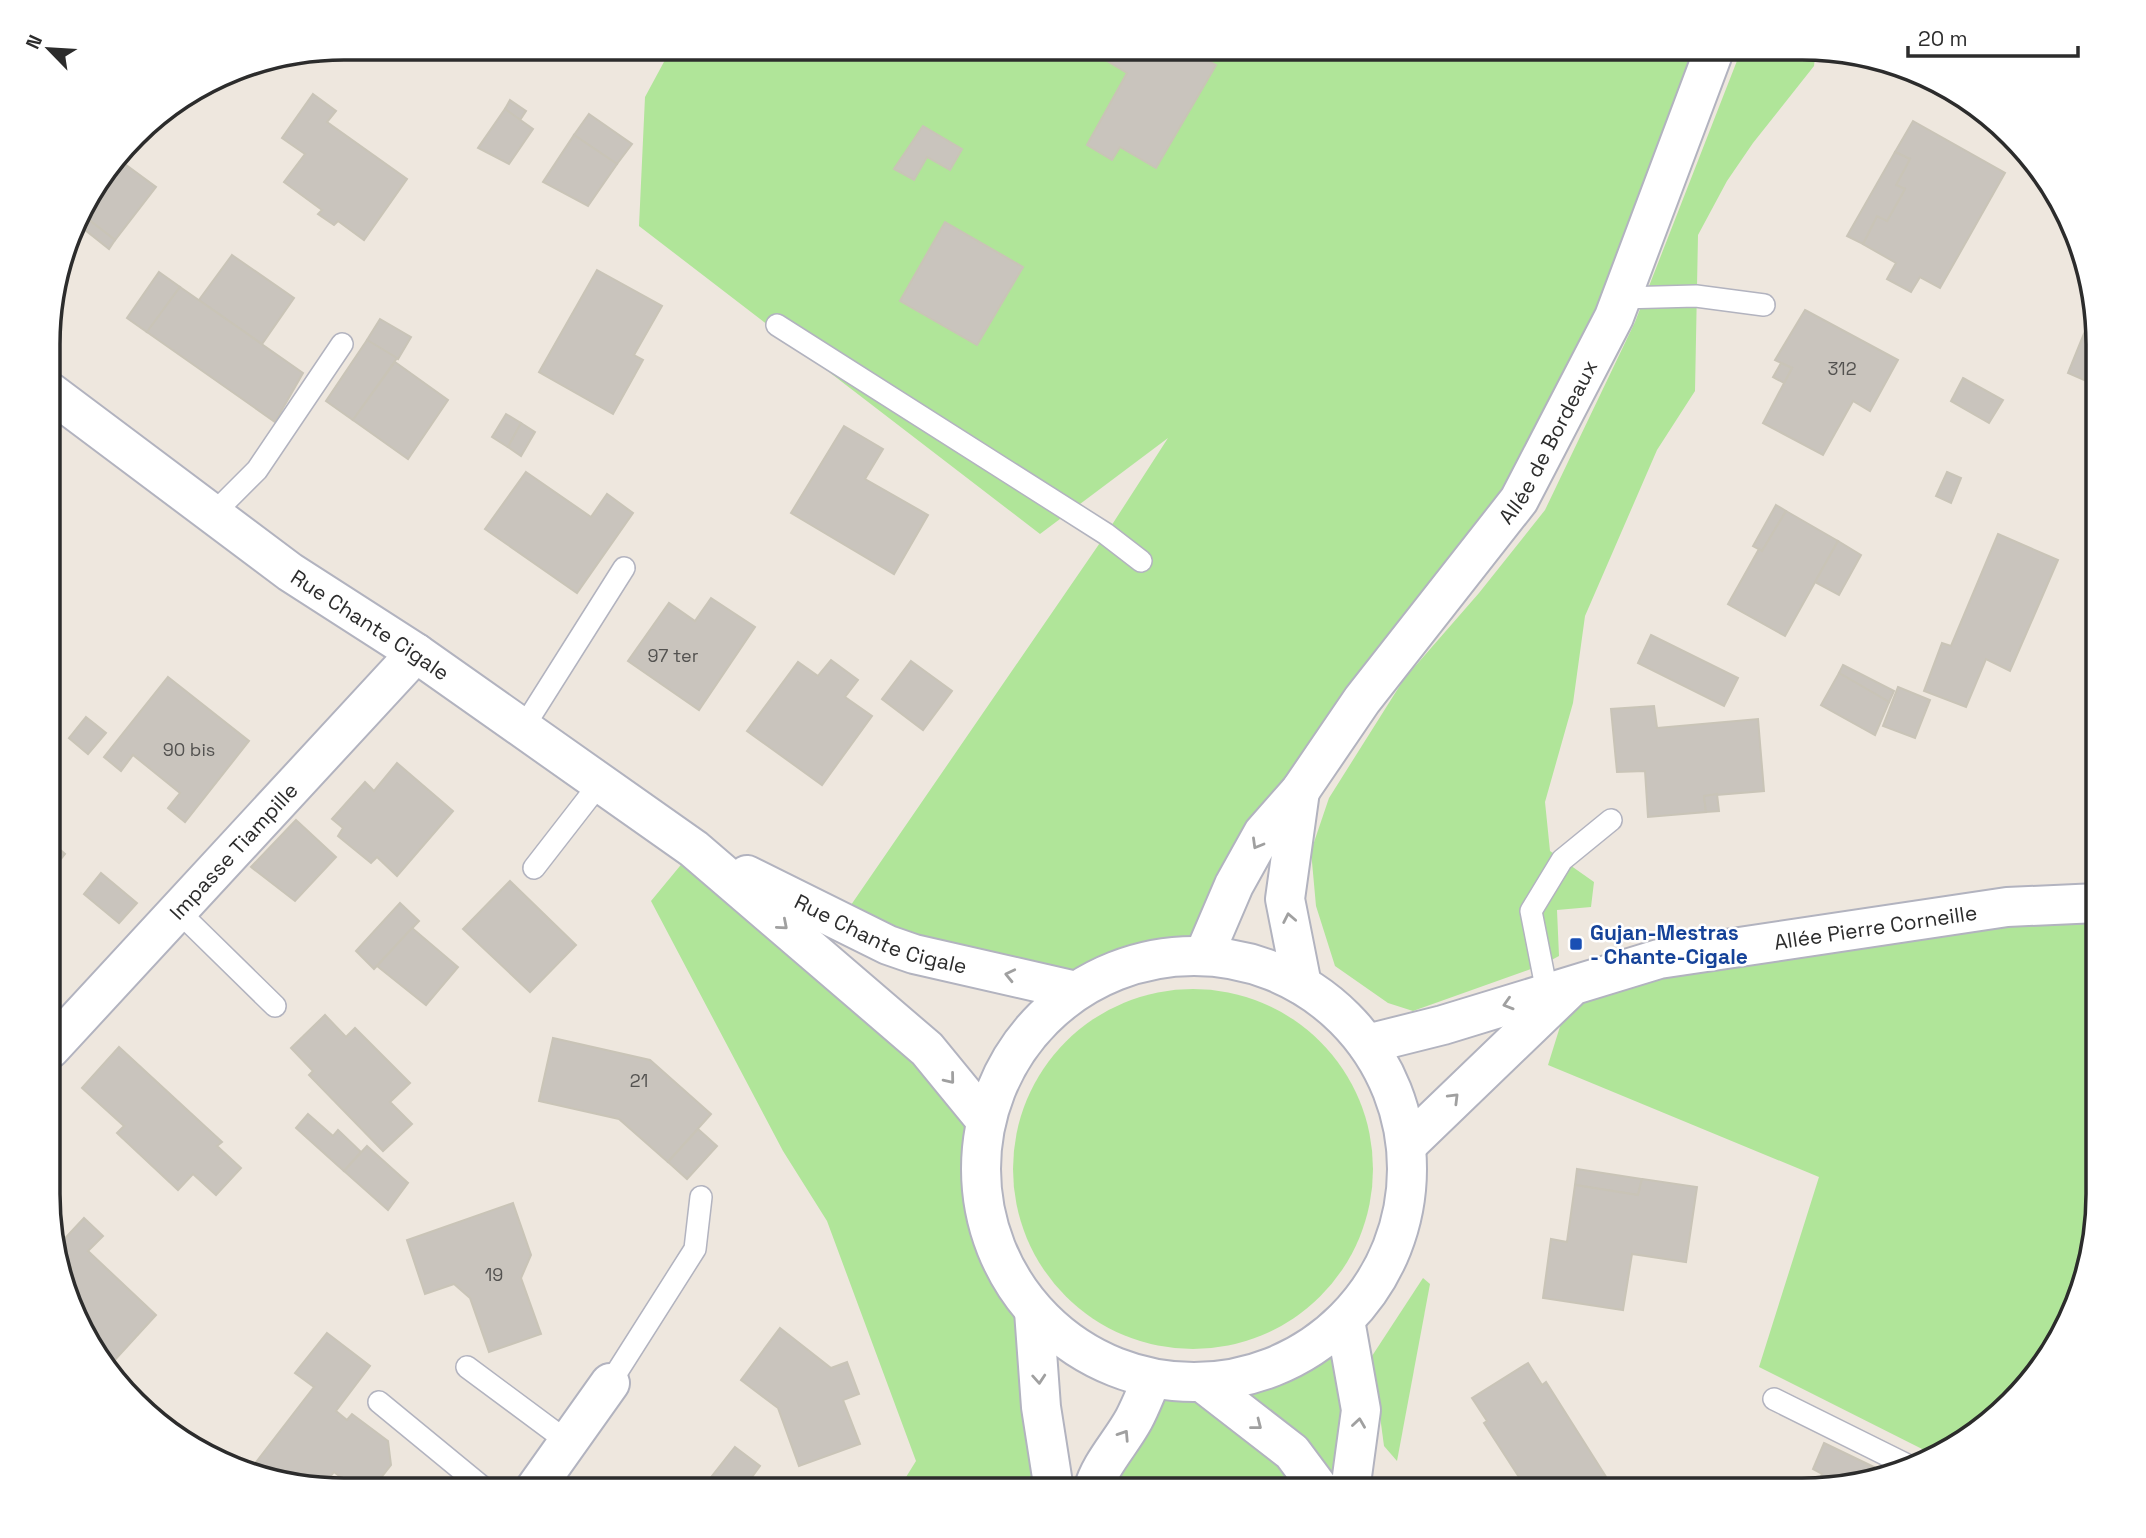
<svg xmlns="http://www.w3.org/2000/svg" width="2146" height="1538" font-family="'Space Grotesk',sans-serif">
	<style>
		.green { fill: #b0e599 }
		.building { fill: #c9c4bd; stroke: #c9c4b7; stroke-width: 2 }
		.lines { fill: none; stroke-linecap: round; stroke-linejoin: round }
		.lane-casing { stroke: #b2b3bf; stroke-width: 24 }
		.street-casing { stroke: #b2b3bf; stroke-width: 42 }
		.secondary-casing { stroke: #b2b3bf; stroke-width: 42 }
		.lane { stroke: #fff; stroke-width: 21 }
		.street { stroke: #fff; stroke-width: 38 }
		.secondary { stroke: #fff; stroke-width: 38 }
		.oneway { stroke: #a0a0a0 }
		.transit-dot { fill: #1a4fb4; stroke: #fff; stroke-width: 2.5 }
		.labels { text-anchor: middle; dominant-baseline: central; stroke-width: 5; stroke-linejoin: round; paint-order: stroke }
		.number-label { font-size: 18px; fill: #535250 }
		.street-label { font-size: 21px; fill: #2c2c2c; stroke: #fff }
		.transit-label { font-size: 21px; font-weight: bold; fill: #164399; stroke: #fff; text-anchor: start }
		.rim { fill: none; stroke: #2c2c2c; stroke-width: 3.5 }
	</style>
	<rect width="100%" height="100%" fill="#eee7de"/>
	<g class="green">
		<polygon points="672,47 1715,48 1519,500 1362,700 1204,955 1166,957 1129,966 1076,991 840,921 1106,534 1168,438 1040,534 639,226 645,97"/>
		<polygon points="1742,48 1816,48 1814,66 1753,143 1727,181 1698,235 1695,391 1657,450 1585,616 1573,703 1545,802 1550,851 1594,882 1591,907 1557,910 1559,956 1542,965 1413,1011 1388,1003 1335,966 1316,906 1311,851 1329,798 1404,679 1479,593 1545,510 1635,322"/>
		<polygon points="694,849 878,1007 983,1138 982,1190 992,1241 1034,1311 1054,1490 898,1490 916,1461 827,1221 783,1151 651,901"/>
		<polygon points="2098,903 2098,1214 2076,1308 2037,1375 1938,1457 1759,1367 1819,1177 1548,1065 1573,985"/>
		<circle cx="1193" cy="1169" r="180"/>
		<polygon points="1423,1278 1430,1284 1397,1461 1384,1446 1372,1356"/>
		<polygon points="1345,1320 1350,1491 1093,1490 1152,1379 1203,1383 1268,1370 1309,1349"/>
	</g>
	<g class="building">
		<polygon points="1104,48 1186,48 1216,65 1156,168 1120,147 1112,160 1087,145 1127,73 1099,56"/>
		<polygon points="1932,79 1983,109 1990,117 1987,122 1927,89"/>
		<polygon points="313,94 336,111 327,122 407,179 364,240 338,221 334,225 318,214 322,210 284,182 305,154 282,138"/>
		<polygon points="510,100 526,111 520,120 505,109"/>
		<polygon points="505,109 533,129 509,164 478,148"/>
		<polygon points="589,114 632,144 617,164 574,135"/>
		<polygon points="1913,121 2005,173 1940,288 1920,277 1911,292 1887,279 1896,263 1863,244 1877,216 1887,221 1905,189 1896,185 1910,159 1895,152"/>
		<polygon points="923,126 962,149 950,170 927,157 914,180 894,169"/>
		<polygon points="574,135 617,164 588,206 543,182"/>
		<polygon points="1895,152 1910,159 1896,185 1905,189 1887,221 1877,216 1863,244 1847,236"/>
		<polygon points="118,159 156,187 115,240 80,213 76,219 78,212"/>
		<polygon points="80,213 115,240 109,249 75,222"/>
		<polygon points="945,222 1023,267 977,345 900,301"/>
		<polygon points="232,255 294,298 262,344 199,300"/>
		<polygon points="597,270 662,306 634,355 643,360 613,414 539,372"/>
		<polygon points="159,272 180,287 147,332 127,318"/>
		<polygon points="180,287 303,373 275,422 147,332"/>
		<polygon points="2094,309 2098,324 2098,386 2068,373"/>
		<polygon points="1805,310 1898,360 1870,411 1853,401 1823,455 1763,423 1792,368 1775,360"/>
		<polygon points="380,319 411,337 398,359 367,340"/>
		<polygon points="367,340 397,358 353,420 326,401"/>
		<polygon points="395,362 448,400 408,459 353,420"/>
		<polygon points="1781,363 1792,368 1784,383 1773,377"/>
		<polygon points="1963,378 2003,400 1989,423 1951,401"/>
		<polygon points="506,414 521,423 508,447 492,437"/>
		<polygon points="521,423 535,432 521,456 508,447"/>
		<polygon points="844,426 883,449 865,479 928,515 894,574 791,513"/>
		<polygon points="526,472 591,517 607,494 633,513 577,593 485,529"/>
		<polygon points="1947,472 1961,478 1951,503 1936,496"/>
		<polygon points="1776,505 1786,511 1762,551 1753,546"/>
		<polygon points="1786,511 1838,541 1785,636 1728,604 1759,549 1762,551"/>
		<polygon points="1998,534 2058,560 2010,671 1986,659 1966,707 1924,691 1942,643 1951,646"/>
		<polygon points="1838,541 1861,555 1839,595 1815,582"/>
		<polygon points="711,598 755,627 699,710 628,661 669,603 695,621"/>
		<polygon points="1651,635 1738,678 1724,706 1638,663"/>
		<polygon points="831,660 858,680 845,697 872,716 822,785 747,731 798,662 818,676"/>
		<polygon points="911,661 952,691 923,730 882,699"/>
		<polygon points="1843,665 1894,691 1889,702 1839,673"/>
		<polygon points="1839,673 1889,702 1875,735 1821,705"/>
		<polygon points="168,677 249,741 185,822 168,808 180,793 133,755 121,771 104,757"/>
		<polygon points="1898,687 1930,700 1915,738 1883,726"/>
		<polygon points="1654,706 1657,728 1758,719 1764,791 1704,796 1706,812 1648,817 1645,771 1617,772 1611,709"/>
		<polygon points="86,717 106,733 88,754 69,738"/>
		<polygon points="397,763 453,811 397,876 377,857 371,863 338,836 343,828 332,819 365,782 374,791"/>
		<polygon points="1717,794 1719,811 1706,812 1704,796"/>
		<polygon points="296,820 336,857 295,901 251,867"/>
		<polygon points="50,841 65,854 53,869 50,866"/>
		<polygon points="101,873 137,903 119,923 84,894"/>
		<polygon points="510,881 576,945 530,992 463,929"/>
		<polygon points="400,903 419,921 374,969 356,951"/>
		<polygon points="412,928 458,967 426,1005 377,966"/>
		<polygon points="325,1015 346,1037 355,1028 410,1083 390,1102 412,1124 383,1151 309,1075 313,1071 291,1048"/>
		<polygon points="553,1038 650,1060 711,1114 668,1162 619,1119 539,1101"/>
		<polygon points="119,1047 222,1142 217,1146 241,1168 216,1195 193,1174 178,1190 117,1133 124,1126 82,1088"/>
		<polygon points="308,1114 333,1136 338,1130 361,1152 344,1171 296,1128"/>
		<polygon points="698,1129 717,1146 687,1179 668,1162"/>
		<polygon points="367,1146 408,1183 388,1210 344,1171"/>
		<polygon points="1577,1169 1642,1179 1638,1195 1575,1185"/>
		<polygon points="1642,1179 1697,1187 1686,1262 1632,1254 1623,1310 1543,1298 1551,1239 1567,1242 1575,1185 1638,1195"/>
		<polygon points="513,1203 531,1255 521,1278 541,1334 489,1352 470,1298 454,1284 425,1294 407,1240"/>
		<polygon points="84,1218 103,1236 88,1251 156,1315 112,1363 85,1337 64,1276 72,1268 57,1254 55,1249"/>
		<polygon points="780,1328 831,1368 847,1362 859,1394 843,1400 860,1444 799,1466 778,1408 741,1380"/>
		<polygon points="327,1333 370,1366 336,1411 347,1420 352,1414 388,1441 391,1465 376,1484 352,1486 334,1472 321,1489 247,1474 314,1387 295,1373"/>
		<polygon points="1528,1363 1542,1385 1546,1382 1615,1491 1528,1491 1484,1423 1487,1421 1472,1398"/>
		<polygon points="152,1412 190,1443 189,1444 163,1429 150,1415"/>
		<polygon points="1824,1443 1874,1467 1870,1475 1815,1488 1822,1474 1813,1469"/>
		<polygon points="735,1447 760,1466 752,1477 770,1490 701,1490"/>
	</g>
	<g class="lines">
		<g class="lane-casing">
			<g id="lane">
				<polyline points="1621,298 1696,296 1764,305"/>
				<polyline points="777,325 1106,534 1141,561"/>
				<polyline points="216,517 220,507 257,470 342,344"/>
				<polyline points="523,728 624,568"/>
				<polyline points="534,868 600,783"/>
				<polyline points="178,911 275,1006"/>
				<polyline points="1547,992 1531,911 1562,860 1611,820"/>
				<polyline points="467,1367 568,1442"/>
				<polyline points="610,1383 695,1249 701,1197"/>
				<polyline points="1774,1399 1909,1466"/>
				<polyline points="379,1402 486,1490"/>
			</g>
		</g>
		<g class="street-casing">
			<g id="street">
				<path id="s1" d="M50 392 290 572 416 653 694 849 927 1049 986 1121"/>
				<path id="s2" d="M747 875 888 945 914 954 1076 991"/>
				<path id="s3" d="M1367 1044 1443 1025 1659 959 2007 907 2098 903"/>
				<path id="s4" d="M50 1049 416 653"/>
				<polyline points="1406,1146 1568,990"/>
				<polyline points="1345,1320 1361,1410 1350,1491"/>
				<polyline points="1203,1383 1292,1452 1321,1491"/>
				<polyline points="534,1490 610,1383"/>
			</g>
		</g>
		<g class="secondary-casing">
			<g id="secondary">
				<polyline points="1300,791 1285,899 1302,985"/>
				<path id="s5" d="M1204 955 1234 885 1263 833 1300 791 1362 700 1519 500 1614 317 1715 48"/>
				<circle cx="1194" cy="1169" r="213"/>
				<polyline points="1034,1311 1041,1407 1054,1490"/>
				<path d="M1093 1490C1100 1464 1121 1443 1134 1419 1141 1406 1146 1392 1152 1379"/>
			</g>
		</g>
		<use href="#lane" class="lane"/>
		<use href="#street" class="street"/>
		<use href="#secondary" class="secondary"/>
	</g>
	<defs><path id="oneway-chevron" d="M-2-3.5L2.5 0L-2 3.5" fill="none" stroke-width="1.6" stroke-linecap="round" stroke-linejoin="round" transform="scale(1.75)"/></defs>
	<g class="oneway">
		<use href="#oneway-chevron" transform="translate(1257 844) rotate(120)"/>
		<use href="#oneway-chevron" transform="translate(1289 918) rotate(-101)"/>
		<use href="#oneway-chevron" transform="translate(783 925) rotate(41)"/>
		<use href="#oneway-chevron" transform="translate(1010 975) rotate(-167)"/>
		<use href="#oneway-chevron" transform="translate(1508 1004) rotate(163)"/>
		<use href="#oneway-chevron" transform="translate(950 1079) rotate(51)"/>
		<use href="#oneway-chevron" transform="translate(1454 1098) rotate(-45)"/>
		<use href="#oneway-chevron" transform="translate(1039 1379) rotate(86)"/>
		<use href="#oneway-chevron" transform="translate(1359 1423) rotate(-82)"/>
		<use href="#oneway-chevron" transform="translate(1257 1425) rotate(38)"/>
		<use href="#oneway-chevron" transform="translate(1124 1435) rotate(-57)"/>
	</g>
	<rect class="transit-dot" x="1569" y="937" width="14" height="14" rx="3.5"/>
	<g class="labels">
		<g class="number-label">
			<text x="1842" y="368">312</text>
			<text x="673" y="655">97 ter</text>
			<text x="189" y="749">90 bis</text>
			<text x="639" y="1080">21</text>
			<text x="494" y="1274">19</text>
		</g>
		<g class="street-label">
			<text stroke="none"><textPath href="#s5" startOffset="621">Allée de Bordeaux</textPath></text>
			<text stroke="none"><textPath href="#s1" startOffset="396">Rue Chante Cigale</textPath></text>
			<text stroke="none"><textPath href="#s4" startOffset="270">Impasse Tiampille</textPath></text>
			<text stroke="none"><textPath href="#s3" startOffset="523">Allée Pierre Corneille</textPath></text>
			<text stroke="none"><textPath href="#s2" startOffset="147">Rue Chante Cigale</textPath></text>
		</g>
		<g class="transit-label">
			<text x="1590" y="932">Gujan-Mestras<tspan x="1590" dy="24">- Chante-Cigale</tspan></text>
		</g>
	</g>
	<path d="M0 0H2146V1538H0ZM344 60H1802A284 284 0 0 1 2086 344V1194A284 284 0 0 1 1802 1478H344A284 284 0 0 1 60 1194V344A284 284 0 0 1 344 60Z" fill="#fff" fill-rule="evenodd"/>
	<path class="rim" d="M344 60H1802A284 284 0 0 1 2086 344V1194A284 284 0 0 1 1802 1478H344A284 284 0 0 1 60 1194V344A284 284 0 0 1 344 60Z"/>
	<g transform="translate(49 49) rotate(295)" stroke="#ffffff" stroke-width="5" paint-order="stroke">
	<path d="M0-5L12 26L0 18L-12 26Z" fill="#2c2c2c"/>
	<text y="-10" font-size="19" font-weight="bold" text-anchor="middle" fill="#2c2c2c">N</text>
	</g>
	<path d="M1908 46v10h170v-10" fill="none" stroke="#2c2c2c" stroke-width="3.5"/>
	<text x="1918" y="46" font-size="21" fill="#2c2c2c" stroke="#ffffff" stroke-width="5" paint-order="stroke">20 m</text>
</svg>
